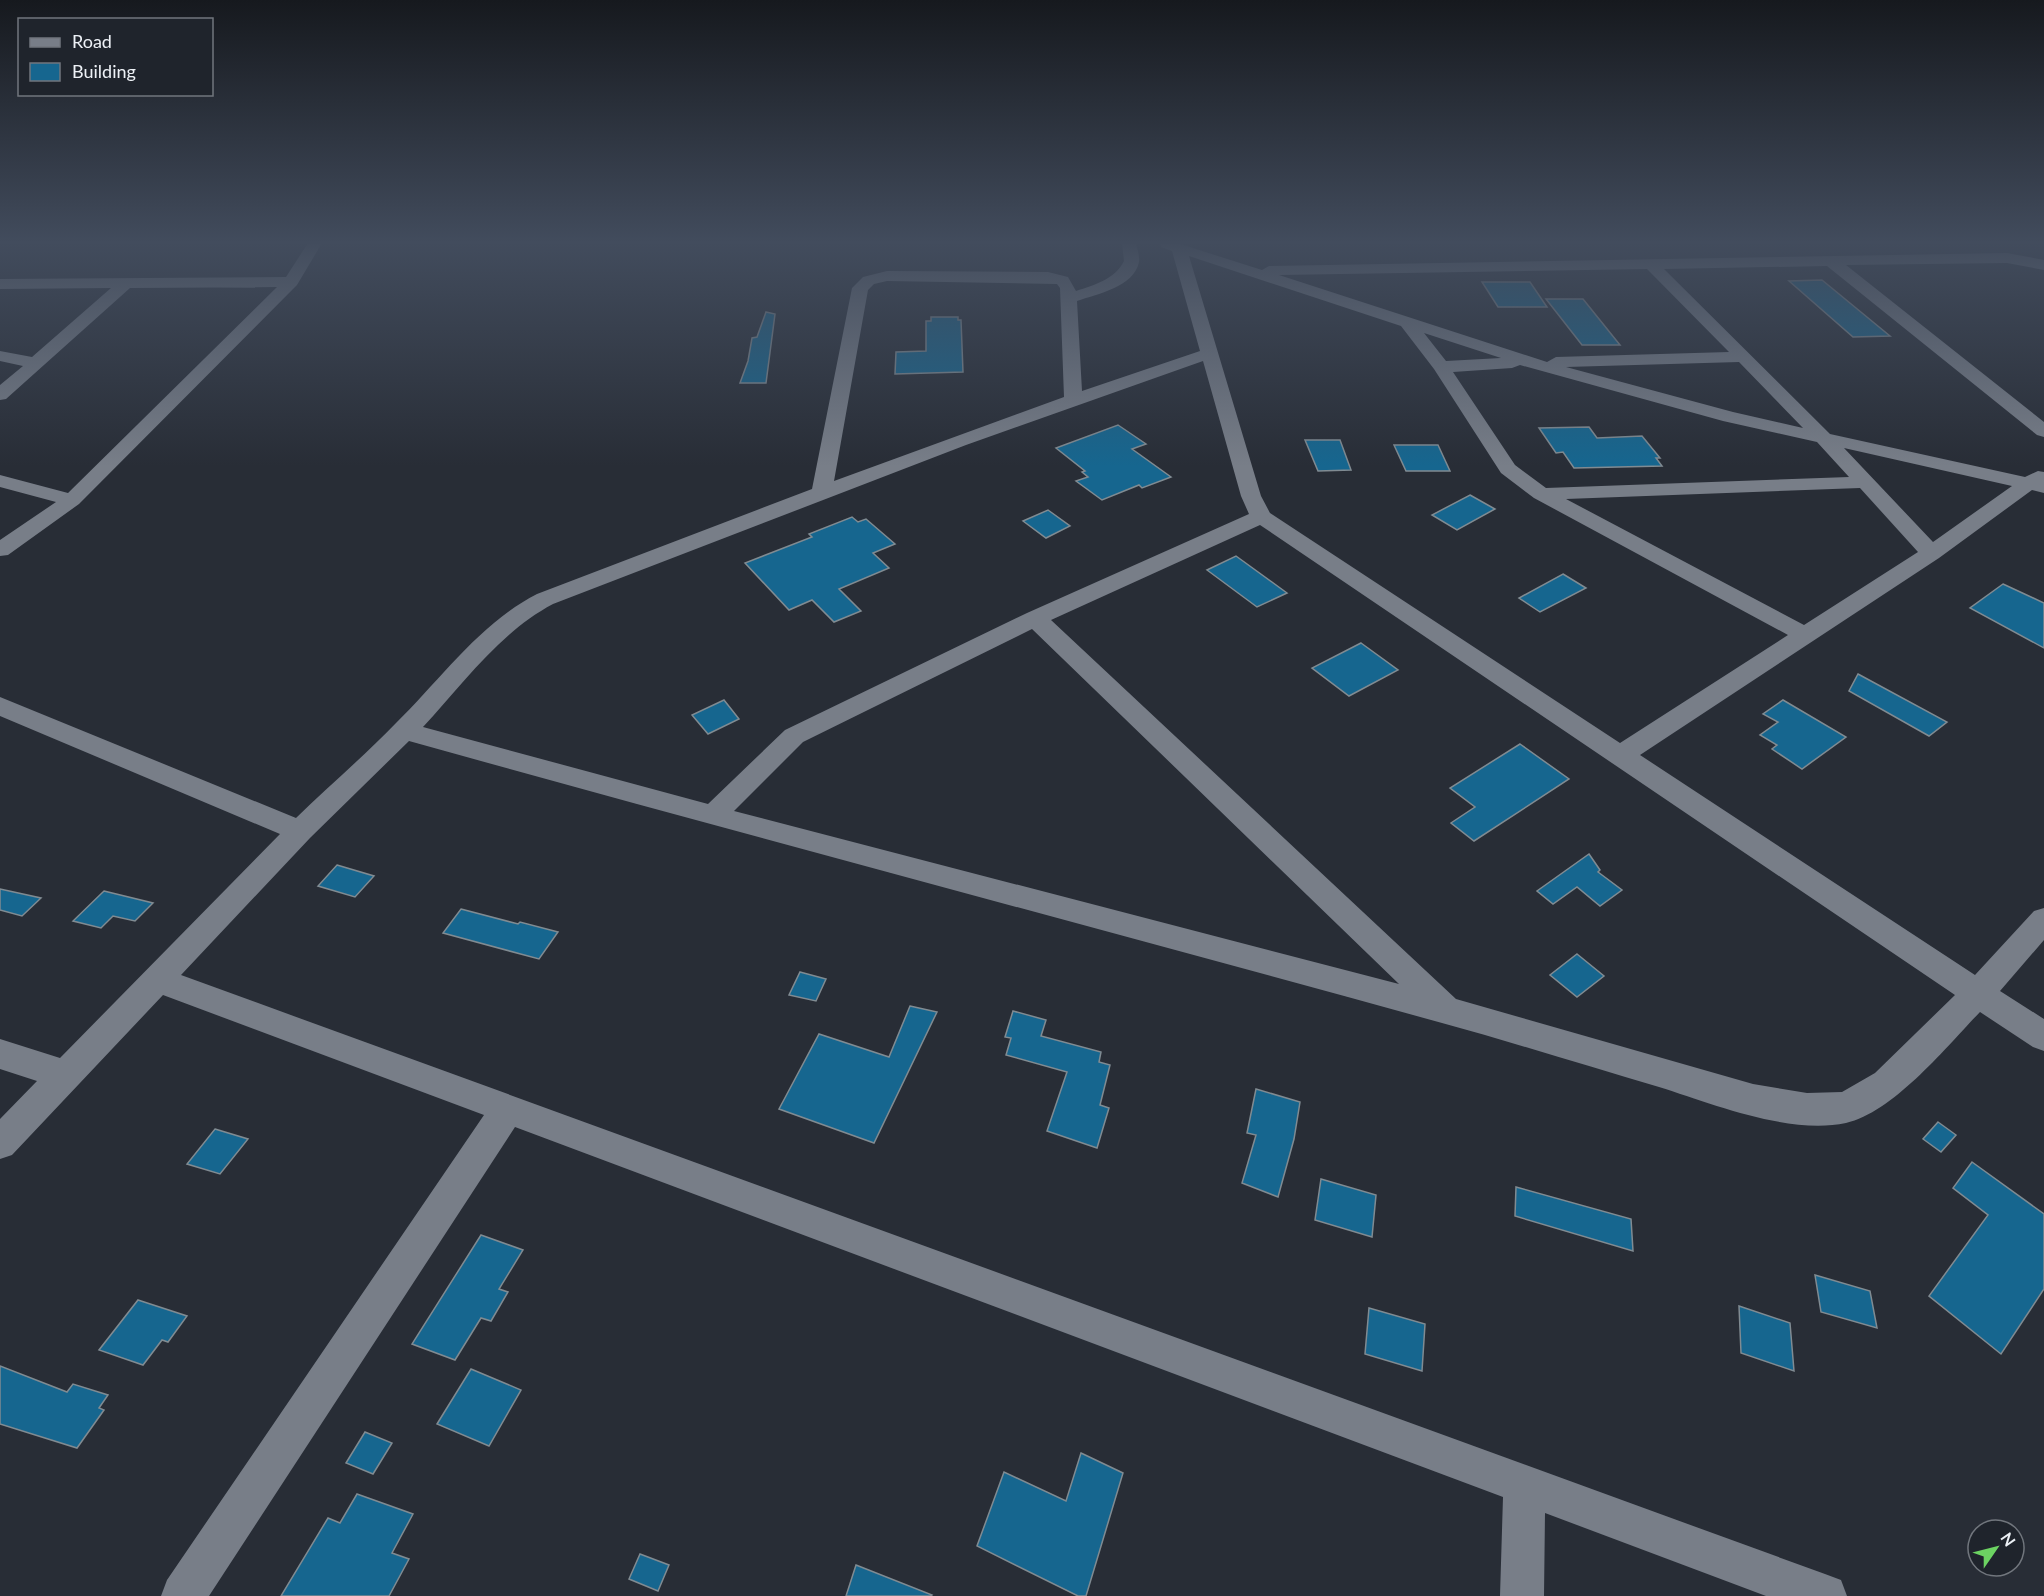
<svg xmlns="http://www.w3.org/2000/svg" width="2044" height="1596" font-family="Lato,sans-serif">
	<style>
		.building { fill: #16668f; stroke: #808b92; stroke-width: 1.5 }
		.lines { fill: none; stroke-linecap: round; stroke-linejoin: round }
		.minor { fill: #787e88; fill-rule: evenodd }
	</style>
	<rect width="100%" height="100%" fill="#282d36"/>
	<g class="building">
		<path d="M1822,280L1890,336L1853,337L1789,281Z"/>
		<path d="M1482,282H1530L1547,307H1498Z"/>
		<path d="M1546,299H1583L1620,345H1582Z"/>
		<path d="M766,312L775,314L766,383H740L748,361L752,338L757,337Z"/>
		<path d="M931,317H958V320H961L963,372L895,374L896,352L926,351V321H931Z"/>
		<path d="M1118,425L1146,444L1132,449L1171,477L1142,488L1139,485L1102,500L1076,481L1088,477L1082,472L1085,471L1056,448Z"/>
		<path d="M1589,427L1597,438L1642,436L1660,458H1656L1662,466L1574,468L1563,452L1556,453L1539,428Z"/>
		<path d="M1305,440H1340L1351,470L1318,471Z"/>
		<path d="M1394,445H1438L1450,471H1406Z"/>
		<path d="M1470,495L1495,509L1457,530L1432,515Z"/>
		<path d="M1048,510L1070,526L1046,538L1023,521Z"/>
		<path d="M852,517L858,522L866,519L895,544L873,553L889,568L839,589L861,611L834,622L812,600L789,610L745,563L812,537L809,534Z"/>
		<path d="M1236,556L1287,593L1257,607L1207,570Z"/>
		<path d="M1563,574L1586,588L1540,612L1519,598Z"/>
		<path d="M2003,584L2044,603V648L1970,608Z"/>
		<path d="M1361,643L1398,670L1349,696L1312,668Z"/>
		<path d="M1858,674L1947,722L1929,736L1849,691Z"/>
		<path d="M724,700L739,719L708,734L692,715Z"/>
		<path d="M1783,700L1846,737L1802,769L1772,749L1777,745L1760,735L1778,722L1763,714Z"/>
		<path d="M1520,744L1569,779L1474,841L1451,823L1475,807L1450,788Z"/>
		<path d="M1589,854L1600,870L1598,872L1622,890L1600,906L1577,887L1553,904L1537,891Z"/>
		<path d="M337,865L374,876L355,897L318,886Z"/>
		<path d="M0,889L41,898L22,916L0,910Z"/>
		<path d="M104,891L153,903L135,921L113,916L101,928L73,921Z"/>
		<path d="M461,909L518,924L520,922L558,932L539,959L443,933Z"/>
		<path d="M1577,954L1604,976L1577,997L1550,975Z"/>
		<path d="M800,972L826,979L816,1001L789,995Z"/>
		<path d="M910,1006L937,1012L874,1143L779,1109L819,1034L889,1057Z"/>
		<path d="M1013,1011L1046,1020L1041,1036L1101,1052L1099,1062L1110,1065L1100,1105L1109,1108L1097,1148L1047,1131L1067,1072L1006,1055L1011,1038L1005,1037Z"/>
		<path d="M1256,1089L1300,1102L1294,1139L1278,1197L1242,1183L1256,1135L1247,1133Z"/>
		<path d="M1938,1122L1956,1135L1941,1152L1923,1139Z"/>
		<path d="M215,1129L248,1139L220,1174L187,1164Z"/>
		<path d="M1972,1162L2044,1214V1289L2001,1354L1929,1296L1988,1215L1953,1188Z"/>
		<path d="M1321,1179L1376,1195L1372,1237L1315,1220Z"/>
		<path d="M1516,1187L1631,1219L1633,1251L1515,1216Z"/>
		<path d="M481,1235L523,1250L499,1289L508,1292L491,1321L481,1318L455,1360L412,1344Z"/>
		<path d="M1815,1275L1870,1291L1877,1328L1821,1312Z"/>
		<path d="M138,1300L187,1316L168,1342L162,1340L143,1365L99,1350Z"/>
		<path d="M1739,1306L1790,1323L1794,1371L1741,1353Z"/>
		<path d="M1369,1308L1425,1324L1422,1371L1365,1354Z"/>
		<path d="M0,1366L67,1392L73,1384L108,1395L99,1408L104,1410L77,1448L0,1424Z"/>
		<path d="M471,1369L521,1390L489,1446L437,1424Z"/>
		<path d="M365,1432L392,1443L373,1474L346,1463Z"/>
		<path d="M1081,1453L1123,1473L1086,1596H1078L977,1546L1004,1472L1066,1501Z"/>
		<path d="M357,1494L413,1514L392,1553L409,1559L389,1596H281L328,1518L340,1523Z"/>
		<path d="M640,1554L669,1565L658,1591L629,1579Z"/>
		<path d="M856,1565L932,1595L931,1596H846Z"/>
	</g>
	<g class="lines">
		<g class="minor">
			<path d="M308,243H322L297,285L79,504L8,555L0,556V540L56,502L0,487V475L68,493L277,287L130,288L6,399L0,400V385L23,366L0,361V351L32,357L111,288L0,289V279L286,277Z"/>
			<path d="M1122,243H1136C1137,248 1140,257 1139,262C1134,287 1097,294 1077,301L1082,391L1200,351L1172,251L1161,247L1160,243H1177L1262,270L1269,266L2007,253L2044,260V270L2007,263L1846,265L2044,422V437L2037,435L1827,266L1664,269L1830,434L2025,477L2038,471L2044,472V493L2032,490L1939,558L1640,755L1975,975L2034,911L2044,908V940L2000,991L2044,1019V1051L2033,1047L1980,1012C1947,1046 1894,1112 1846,1123C1789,1135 1713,1104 1659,1087C1587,1066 1515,1043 1442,1023C1098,928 753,837 409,741L310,838L181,975L1825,1574L1841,1580L1847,1596H1766L1545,1513L1544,1596H1500L1503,1497L515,1127L209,1596H161L167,1580L484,1115L163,995L12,1155L0,1159V1119L37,1081L0,1069V1039L60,1058L280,834L0,716V697L296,818C329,786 364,756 396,723C441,679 480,623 537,594L812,489L852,288L863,277L887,271L1048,272L1068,277L1076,291C1095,285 1115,279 1124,261ZM1189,256L1401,326L1434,369L1501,473L1534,498L1788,635L1620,743L1270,513L1261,496ZM1647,269L1729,352L1556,357L1547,362L1279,275ZM887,281L1057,284L1060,288L1064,397L834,481L868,290L874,284ZM1424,333L1501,358L1446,361ZM1203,361L1241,496L1249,514L1027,613L785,730L708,804L423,727C463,684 500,632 553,604L966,445ZM1739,362L1803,428L1733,412L1566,367ZM1520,365L1723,421L1817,442L1849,477L1546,488L1515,465L1453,372L1512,368ZM1844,448L2012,486L1933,542ZM1860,488L1918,552L1804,625L1566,499ZM1260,525L1955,995L1875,1073L1842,1092L1807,1093L1753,1084L1456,999L1051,620ZM1032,629L1399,984L734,811L803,742Z"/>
		</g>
	</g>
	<linearGradient id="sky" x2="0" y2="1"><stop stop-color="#16191e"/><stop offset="0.52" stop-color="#424c5d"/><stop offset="1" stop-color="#424c5d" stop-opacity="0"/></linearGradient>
	<rect width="2044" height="466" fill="url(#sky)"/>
	<rect x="18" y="18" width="195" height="78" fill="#1f242c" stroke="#71767d" stroke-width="1.5"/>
	<rect x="30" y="38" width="30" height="9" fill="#787e88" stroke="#71767d" stroke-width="1.5"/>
	<text x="72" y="48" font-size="18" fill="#edf1f6">Road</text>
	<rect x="30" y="63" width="30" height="18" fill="#16668f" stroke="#71767d" stroke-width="1.5"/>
	<text x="72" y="78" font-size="18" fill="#edf1f6">Building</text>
	<g transform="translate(1996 1548) rotate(55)"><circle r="28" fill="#1f242c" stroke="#71767d" stroke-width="1.5"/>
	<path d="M0-4.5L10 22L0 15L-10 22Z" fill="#6cd362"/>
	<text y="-9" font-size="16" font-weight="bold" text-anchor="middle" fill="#edf1f6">N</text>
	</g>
</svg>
